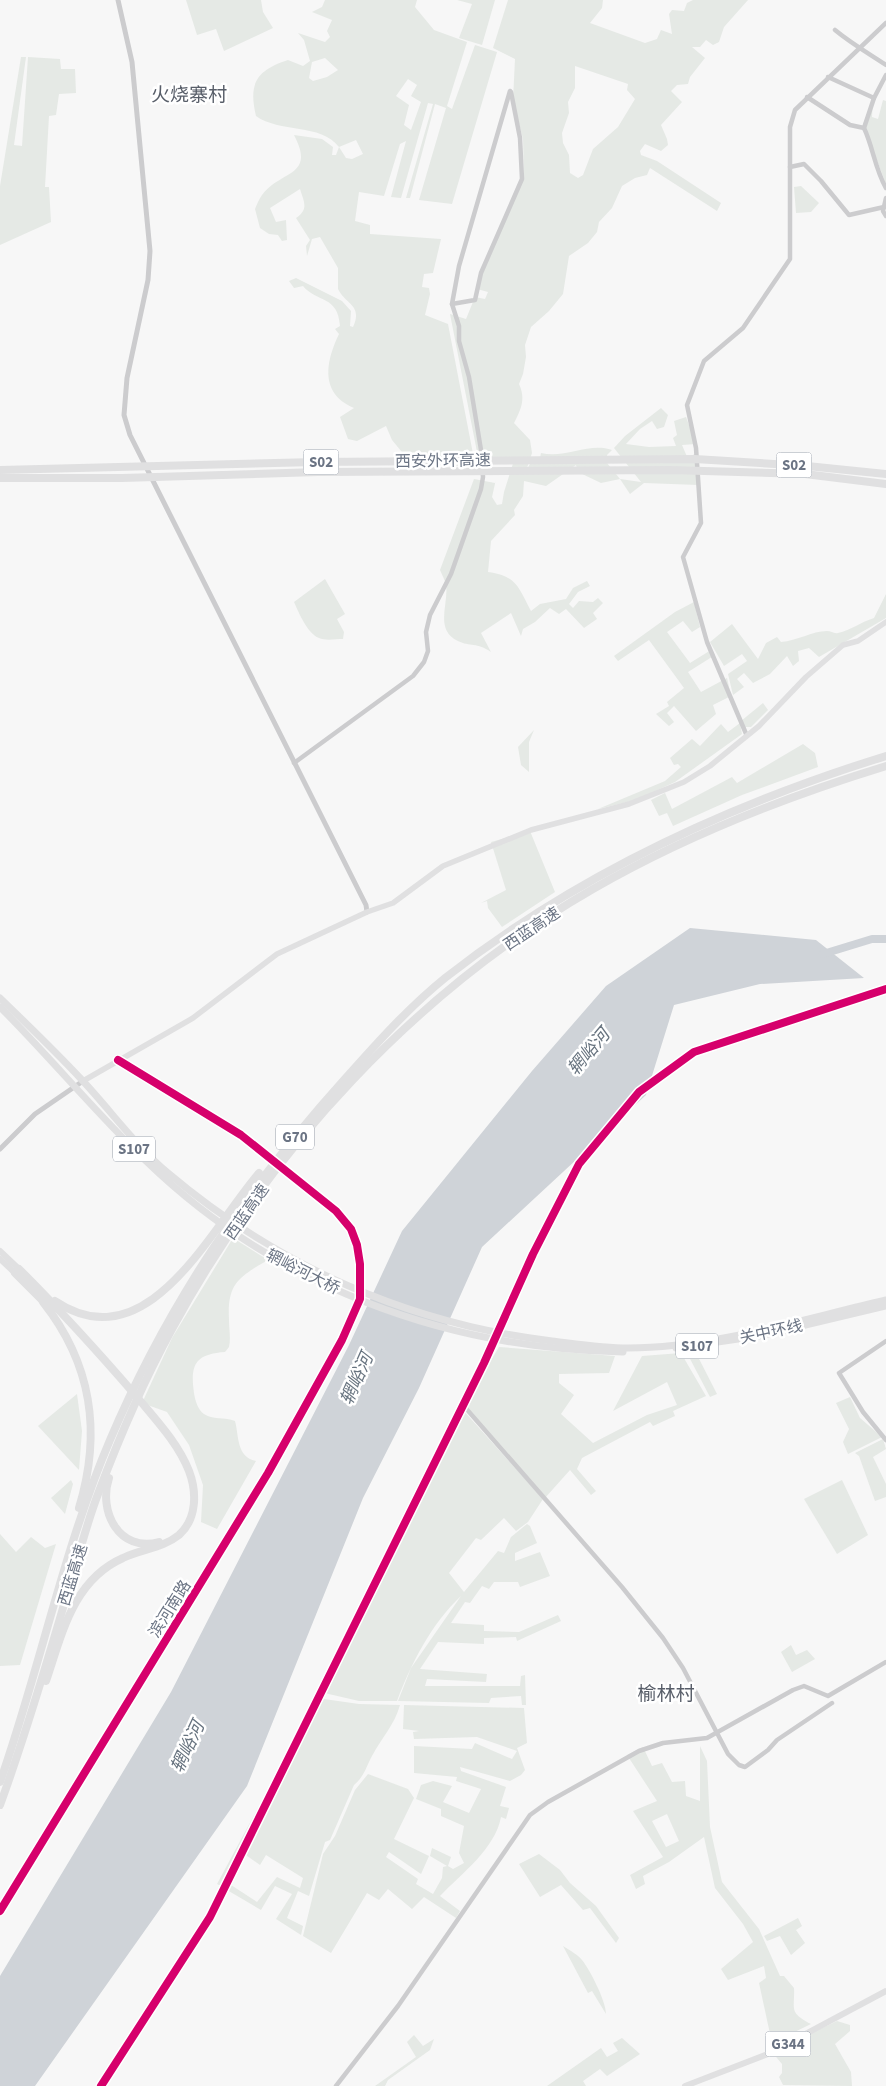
<svg xmlns="http://www.w3.org/2000/svg" width="886" height="2086" font-family="'Source Sans 3','Noto Sans SC',sans-serif">
	<style>
		.green { fill: #e5e9e5; fill-rule: evenodd }
		.water { fill: #cfd3d8 }
		.lines { fill: none; stroke-linecap: round; stroke-linejoin: round }
		.river { stroke: #cfd3d8; stroke-width: 8 }
		.minor { stroke: #ccccce; stroke-width: 4.5 }
		.tertiary { stroke: #ccccce; stroke-width: 5 }
		.secondary { stroke: #e0e0e1; stroke-width: 5.5 }
		.primary { stroke: #e0e0e1; stroke-width: 6 }
		.trunk { stroke: #e0e0e1; stroke-width: 7 }
		.motorway { stroke: #e0e0e1; stroke-width: 8 }
		.cycleway-casing { stroke: #fff; stroke-width: 11 }
		.cycleway { stroke: #d6006c; stroke-width: 8 }
		.labels { text-anchor: middle; dominant-baseline: central; stroke-width: 5; stroke-linejoin: round; paint-order: stroke }
		.shield { fill: #fff; stroke: #979ea9; stroke-width: 1 }
		.shield-label { font-size: 15px; font-weight: bold; fill: #6b7484 }
		.street-label { font-size: 16px; fill: #6b7484; stroke: #fff }
		.water-label { font-size: 18px; font-style: italic; fill: #67737f; stroke: #fff }
		.quarter-label { font-size: 19px; fill: #585e69; stroke: #fff }
	</style>
	<rect width="100%" height="100%" fill="#f7f7f7"/>
	<g class="green">
		<path d="M186,0H261L263,12L273,28L224,51L216,29L197,35Z"/>
		<path d="M325,0H417L415,7L434,30L467,42L447,106L452,109L475,45L497,52L452,204L419,200L446,108L435,104L410,198H406L433,104L428,103L401,198L391,197L406,141L400,144L384,196L359,192L355,221L370,225V234L441,239L433,273L424,274L422,287L429,288L430,294L425,315L448,324L474,459C457,472 437,464 417,459L413,472L406,457L392,440L386,426L357,441L348,439L340,417L354,408C320,394 325,363 339,334L335,329L340,326C338,295 317,303 303,286L294,288L289,281L296,278L342,301L351,311L350,326L353,327C363,305 346,305 338,289V268L320,237L312,239L307,256L306,246L310,240L296,218C309,209 304,202 300,189L270,208L276,222L286,220L287,240L282,241L278,235L269,234L260,228L255,209C257,204 259,199 262,195C281,170 316,177 294,135L322,139L333,147L332,155H336L339,147C321,123 279,133 256,116C248,83 257,70 288,60L303,66L310,61L304,40L298,33L325,42L330,37L327,31L332,20L312,12L322,7ZM325,58L338,70L327,77L313,81L309,78L312,62ZM408,79L417,85L411,96L421,102L411,130L404,125L409,105L396,96ZM356,140L363,154L352,159L346,158L339,147Z"/>
		<path d="M457,0H495L482,45L459,38L472,4Z"/>
		<path d="M508,0H603L602,8L590,23L645,43L657,39L661,30L672,34L669,14L672,10L684,11L687,3L693,0H748L724,27L719,42L713,45L706,40L700,47H692L705,58L690,77L688,84L677,85L671,91L682,102L661,125L667,139L668,145L661,151L645,144L640,151L641,155L657,161L721,203L717,211L650,168L647,175L635,178L622,186L612,208L599,222L597,232L588,243L569,256L563,294L549,311L531,327L525,345L526,357L523,374L519,384C526,399 521,409 514,423L530,440L532,453L526,471L530,464L540,458L541,453C565,459 589,442 612,450L607,455V463L620,479L641,482L614,448L625,436L661,408L668,415L664,427L657,429L652,421L640,429L626,444L649,447L676,446L673,438L677,435L674,421L686,417L696,444L682,445L688,459L698,451V485L644,483L630,494L620,479L601,483L578,472L576,465L546,486L524,481L523,496L514,510L515,515L491,541L488,572C517,576 518,587 531,611L540,604L566,599L573,588L587,581L590,586L578,592L569,604L573,608L579,601L593,602L598,598L603,603L593,613L597,619L584,628L566,609L559,614L550,608L535,622L523,629L521,636L511,613L481,633L491,652C477,642 470,647 458,641C434,630 449,604 446,585C445,580 442,575 440,570L474,479L495,483L496,479L492,497L497,505L502,504L504,492L515,457H478L450,314L466,319L475,297L485,299L488,292L477,289L479,282L524,176L523,139L513,100L515,59L493,48ZM575,66L628,84L627,90L635,99L618,127L593,149L583,175L578,178L570,173L569,155L563,143L562,133L569,113L568,102L575,88Z"/>
		<path d="M21,57H26L14,145L22,146L28,57L60,59L61,69H75L76,93L59,94L56,115L49,116L45,187H49L51,222L0,245V186Z"/>
		<path d="M873,99L872,117L878,119L883,100L886,101V184L863,124Z"/>
		<path d="M801,186L819,203L811,212L796,213L794,187Z"/>
		<path d="M325,579L345,614L337,619L344,632L343,639C336,639 325,641 319,638C307,633 299,613 294,602Z"/>
		<path d="M886,594V618L819,657L809,648L798,651L799,661L793,666L787,656L770,674L753,683L744,673L737,679L744,687L733,695L728,674L747,661L742,654L724,666L710,642L732,624L758,659L766,643L777,637L781,642C797,641 812,631 827,631C831,631 834,634 838,633C851,630 861,622 874,618Z"/>
		<path d="M694,602L700,627L692,632L683,621L667,632L690,663L711,650L715,655L688,672L701,692L727,678L731,696L713,705L716,714L696,731L674,706L667,713L674,722L669,726L656,714L669,706L667,702L684,688L649,640L618,661L614,656L675,612Z"/>
		<path d="M763,703L768,710L751,727H744L741,721Z"/>
		<path d="M740,723L742,734L675,782L636,800L598,809L665,781L681,767L678,764L674,765L670,758L692,739L700,746L721,724L728,732Z"/>
		<path d="M534,730L529,742V772L521,765L518,747Z"/>
		<path d="M803,744L815,753L818,767L742,795L673,826L667,813L659,816L651,800L665,793L672,809L732,777L737,783Z"/>
		<path d="M530,831L555,892L502,927L488,908L487,901L481,903L506,890L491,842Z"/>
		<path d="M233,1238L268,1260C239,1277 227,1283 229,1320C229,1329 231,1338 229,1347L225,1352C195,1354 190,1365 194,1393C195,1400 198,1410 204,1414C212,1420 225,1417 235,1421C239,1435 236,1457 256,1461L217,1529L201,1522L203,1485L189,1445L167,1412L142,1403L172,1338Z"/>
		<path d="M499,1347L615,1356L609,1373L559,1374V1383L574,1395L561,1414L593,1443L647,1415L677,1405L667,1382L613,1411L642,1356L681,1353L706,1396L673,1411L675,1416L653,1426L650,1422L582,1458L577,1469L596,1491L591,1495L570,1470L545,1498L464,1406Z"/>
		<path d="M695,1351L717,1394L710,1397L688,1355Z"/>
		<path d="M77,1394L82,1431L79,1470L38,1426Z"/>
		<path d="M850,1397L860,1418L882,1437L848,1454L843,1442L849,1429L836,1403Z"/>
		<path d="M462,1409L543,1499L528,1522L516,1531L504,1518L481,1540L476,1538L449,1573L464,1592L498,1551L504,1553L511,1537L527,1524L530,1526L537,1543L515,1553V1561L540,1552L550,1576L520,1587L518,1582H494L489,1589L482,1586L470,1603L465,1602L451,1623L484,1625V1631L519,1632L558,1615L561,1621L517,1641L516,1637L484,1638V1644L438,1642L420,1669L487,1674L486,1682L427,1679L425,1686H520L521,1676L525,1675L526,1705H522L521,1696L491,1698L489,1703L398,1701L411,1668L461,1596C431,1624 411,1664 397,1701H359L320,1692L362,1617Z"/>
		<path d="M883,1439L886,1449L873,1457L886,1484V1497L875,1501L859,1456L855,1453Z"/>
		<path d="M71,1480L73,1484L65,1514L51,1498Z"/>
		<path d="M842,1480L868,1535L837,1554L804,1499Z"/>
		<path d="M0,1534L16,1552L31,1537L45,1548L56,1544L20,1665L0,1666Z"/>
		<path d="M791,1645L796,1655L807,1650L815,1659L792,1672L781,1652Z"/>
		<path d="M317,1698L359,1704L400,1705C394,1726 382,1737 372,1756C366,1767 364,1777 354,1785L330,1840L325,1842L309,1896L298,1891L287,1918L303,1926L301,1935L276,1919L292,1894L275,1886L261,1910L227,1890L231,1885L257,1902L277,1877L300,1888L303,1878L266,1855L260,1865L243,1853L221,1886L217,1884Z"/>
		<path d="M404,1705L524,1708L527,1743L517,1748L525,1770L521,1775L510,1781L460,1767L461,1771L506,1787L500,1806L509,1808L506,1819L501,1817C495,1849 462,1873 440,1896L460,1911L456,1918L424,1897L412,1909L388,1889L379,1900L367,1893L331,1953L303,1936L323,1854L335,1836L355,1790L368,1774L408,1789L414,1798L394,1839L429,1856L421,1874L389,1852L386,1857L418,1879L416,1884L433,1894L442,1878L443,1867L447,1866L430,1856L432,1848L451,1857L448,1866L453,1869L464,1863L459,1853L464,1826L441,1816V1809L416,1799L421,1785L433,1781L452,1786L443,1802L469,1813L481,1789L456,1781L457,1777L414,1773V1746L472,1749L475,1743L512,1759L517,1751L477,1737L414,1739L413,1732L419,1731L403,1729Z"/>
		<path d="M700,1746L707,1761L710,1827L722,1882L759,1929L780,1976H784L794,1988C795,2009 788,2012 811,2024L772,2043L759,1983L766,1978L764,1966L728,1980L721,1969L753,1942L743,1924L715,1888L704,1837L669,1862L643,1876L645,1884L636,1889L630,1875L663,1857L633,1811L657,1801L627,1755L643,1747L652,1766L662,1763L672,1782L685,1781L686,1796L700,1801ZM667,1814L679,1841L666,1847L652,1821Z"/>
		<path d="M539,1854L560,1870L570,1883L596,1906L619,1938L616,1943L590,1908L583,1910L561,1885L540,1897L519,1864Z"/>
		<path d="M798,1918L802,1926L796,1930L805,1943L791,1955L780,1936L767,1941L764,1936Z"/>
		<path d="M563,1946C569,1950 577,1954 582,1960C590,1970 606,2001 606,2014L592,1991L588,1993Z"/>
		<path d="M837,2021L850,2025V2031L835,2044L851,2072L852,2086L783,2085L779,2077L782,2073V2064L772,2052Z"/>
		<path d="M414,2035L423,2046L434,2039L430,2050L388,2080L385,2086H375L416,2057L407,2042Z"/>
		<path d="M622,2038L640,2054L607,2076L600,2069L583,2081L586,2086H547L601,2048L607,2057L618,2051L613,2043Z"/>
	</g>
	<path class="water" d="M690,928L816,940L864,978L760,984L674,1005L646,1095L482,1247L419,1388L363,1498L247,1786L35,2086H0V1976L171,1692L349,1345L402,1231L532,1071L606,986Z"/>
	<g class="lines">
		<path class="river" d="M823,954L872,939H886"/>
		<g class="minor">
			<path d="M835,30C852,44 868,53 886,65"/>
			<path d="M886,75L874,98L864,128C873,147 875,169 886,188"/>
			<path d="M828,77L874,98"/>
			<path d="M807,97L850,125L864,128"/>
			<path d="M790,167L804,164L821,181L849,215L884,207"/>
			<path d="M886,198L883,211L886,216"/>
			<path d="M452,304L475,300L481,273L522,179L520,138L511,92"/>
			<path d="M747,736L707,642L683,557L701,523L696,448L687,405L704,361L743,328L790,259V127L795,110L886,23"/>
			<path d="M294,763L413,676L424,662L428,651L426,632L430,615L451,574L481,489L483,477L481,450L469,377L459,341V326L452,304L459,266L510,91"/>
			<path d="M886,1341L839,1373L863,1412L886,1440"/>
			<path d="M463,1405L622,1587L663,1638L683,1668L728,1754L739,1765L745,1767L768,1750L777,1740L832,1703"/>
			<path d="M0,1911L268,1473L342,1340L360,1299V1264L357,1245L351,1229L336,1211L241,1135L118,1060"/>
			<path d="M336,2086L398,2006L530,1815L548,1802L639,1751L663,1743L707,1738L793,1690L804,1686L828,1696L886,1662"/>
		</g>
		<g class="tertiary">
			<path d="M118,0L132,62L150,251L148,280L127,378L124,415L130,435L366,905L367,912"/>
			<path d="M0,1149L35,1114L83,1081"/>
			<path d="M101,2086L210,1917L484,1363L533,1254L579,1164L639,1092L694,1052L886,989"/>
		</g>
		<path class="secondary" d="M83,1081L193,1018L277,954L367,912L393,903L443,866L531,830L629,804L684,782L710,766L759,726L806,677L843,645L858,641L886,622"/>
		<g class="primary">
			<path d="M0,1251L19,1269"/>
			<path d="M0,1259L15,1273"/>
			<path d="M685,2086L768,2054L886,1991"/>
		</g>
		<g class="trunk">
			<path d="M0,998C28,1025 56,1052 82,1080C111,1111 136,1146 168,1173C278,1266 409,1324 552,1341C577,1344 603,1348 628,1348C713,1348 803,1319 886,1300"/>
			<path d="M0,1007C50,1057 95,1112 146,1161C275,1286 445,1349 623,1352"/>
			<path d="M676,1348L759,1336L886,1306"/>
		</g>
		<g class="motorway">
			<path d="M0,470L316,462L695,459L807,466L886,474"/>
			<path d="M0,478H122L318,472L670,470L805,474L886,484"/>
			<path d="M19,1269C60,1310 99,1353 137,1397C156,1420 178,1443 189,1471C197,1492 197,1519 179,1535C163,1548 142,1549 123,1558C73,1580 62,1634 46,1681"/>
			<path d="M15,1273L47,1305"/>
			<path d="M55,1301C147,1363 210,1230 259,1173"/>
			<path d="M43,1302C92,1364 102,1432 79,1508"/>
			<path d="M109,1478C98,1511 119,1553 159,1542"/>
			<path d="M0,1782C40,1669 63,1550 110,1440C168,1304 246,1189 344,1080C376,1044 408,1008 445,978C576,875 728,805 886,756"/>
			<path d="M0,1805C26,1734 47,1663 68,1591C78,1559 86,1525 98,1494C119,1438 143,1382 172,1329C269,1150 416,991 593,889C685,836 785,797 886,766"/>
		</g>
		<defs>
			<g id="cycleway">
				<path d="M0,1911L268,1473L342,1340L360,1299V1264L357,1245L351,1229L336,1211L241,1135L118,1060"/>
				<path d="M101,2086L210,1917L484,1363L533,1254L579,1164L639,1092L694,1052L886,989"/>
			</g>
		</defs>
		<use href="#cycleway" class="cycleway-casing"/>
		<use href="#cycleway" class="cycleway"/>
	</g>
	<g class="labels">
		<g class="shield">
			<rect x="303.5" y="449.5" width="35" height="25" rx="4"/>
			<rect x="776.5" y="452.5" width="35" height="25" rx="4"/>
			<rect x="276" y="1124.5" width="38" height="25" rx="4"/>
			<rect x="113" y="1136.5" width="42" height="25" rx="4"/>
			<rect x="676" y="1333.5" width="42" height="25" rx="4"/>
			<rect x="765.5" y="2031.5" width="45" height="25" rx="4"/>
		</g>
		<g class="shield-label">
			<text x="321" y="462">S02</text>
			<text x="794" y="465">S02</text>
			<text x="295" y="1137">G70</text>
			<text x="134" y="1149">S107</text>
			<text x="697" y="1346">S107</text>
			<text x="788" y="2044">G344</text>
		</g>
		<g class="street-label">
			<text transform="translate(443 461) rotate(-1)">西安外环高速</text>
			<text transform="translate(532 929) rotate(-34)">西蓝高速</text>
			<text transform="translate(247 1212) rotate(-55)">西蓝高速</text>
			<text transform="translate(303 1272) rotate(27)">辋峪河大桥</text>
			<text transform="translate(771 1332) rotate(-12)">关中环线</text>
			<text transform="translate(73 1575) rotate(-73)">西蓝高速</text>
			<text transform="translate(170 1609) rotate(-58)">滨河南路</text>
		</g>
		<g class="water-label">
			<text transform="translate(589 1052) rotate(-50)">辋峪河</text>
			<text transform="translate(357 1379) rotate(-66)">辋峪河</text>
			<text transform="translate(188 1747) rotate(-65)">辋峪河</text>
		</g>
		<g class="quarter-label">
			<text x="189" y="95">火烧寨村</text>
			<text x="666" y="1694">榆林村</text>
		</g>
	</g>
</svg>
